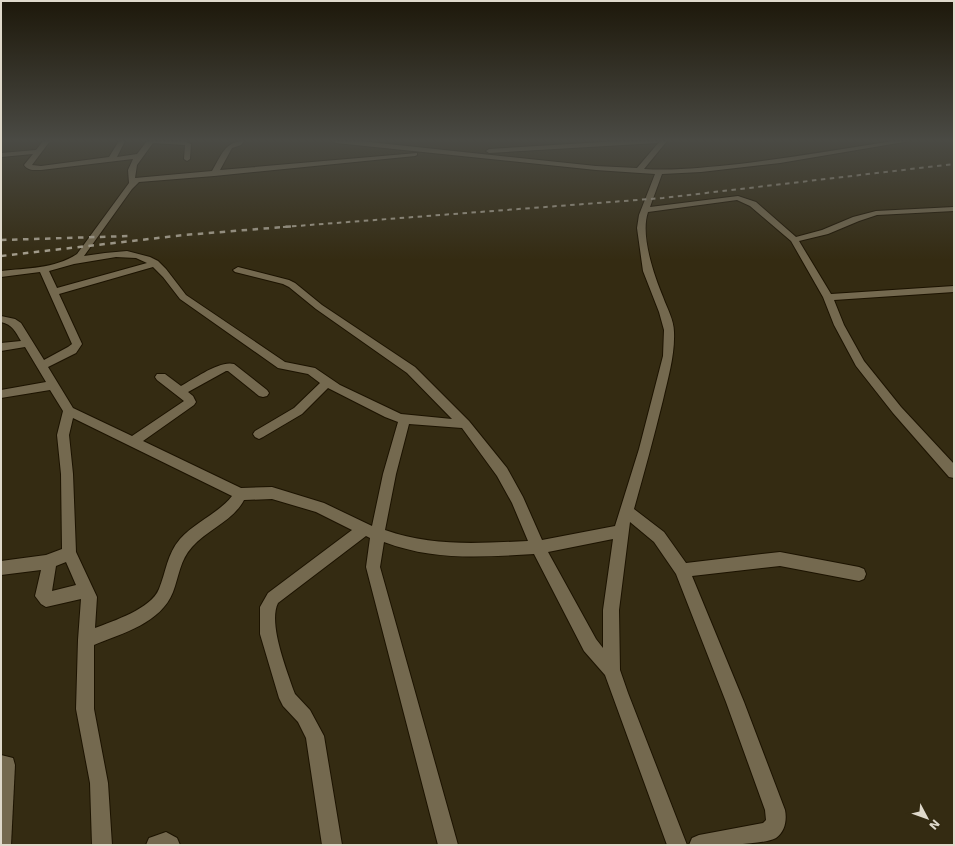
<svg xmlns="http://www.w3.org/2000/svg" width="955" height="846" font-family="'DejaVu Sans',sans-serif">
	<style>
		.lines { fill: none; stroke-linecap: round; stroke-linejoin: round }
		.minor-casing { stroke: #1c1300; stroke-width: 2 }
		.minor { fill: #74694f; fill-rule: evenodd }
		.rail-far1 { stroke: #a7a08f; stroke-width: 2; stroke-dasharray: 4.5 4.5; stroke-linecap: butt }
		.rail { stroke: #a7a08f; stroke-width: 2.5; stroke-dasharray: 5.5 5.5; stroke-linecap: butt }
	</style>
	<rect width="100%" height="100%" fill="#342b12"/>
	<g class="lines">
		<defs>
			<g id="minor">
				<path d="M43,141H50L32,165L41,166L109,157L119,141H125L117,157L137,154L147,141H184L191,144L190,159L187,161L184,159L185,145L153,143L137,165L135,178L212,171C221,156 225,141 244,141L241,145L232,148L220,170L417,153V155L415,156L214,176L139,182L132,189L84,256L105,253L127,251L150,257L158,261L166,269L186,295L285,362L315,368L340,385L401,414L452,419L407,373L316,309L289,287L283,284L235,272L233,270L238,267L289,280L295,283L322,305L415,367L469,421L507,468L523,497L542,540L615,526L639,449L663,356L664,330L659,312L643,271L637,228L639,215L655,174L596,170L336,143L333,141H360L596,166L637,168L660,141H667L644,169C676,171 707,167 739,164C790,158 841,149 893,141H910L780,163L701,172L662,174L650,207L738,196L756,202L796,237L822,230L853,217L876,211L954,207V211L877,215L859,221L828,234L799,241L831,294L954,286V292L834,300L844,325L864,361L901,407L954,464V478L949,477L893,413L856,366L834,325L823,297L791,241L750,206L737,200L648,212C640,235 654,275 663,297C667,308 674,320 674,332C675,355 668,378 663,400C654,437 644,473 634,509L664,532L686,563L780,552L859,567L864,569L866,574L864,579L859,581L780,566L692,576L744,702L785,810C787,820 785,832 776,838C760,846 709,845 689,845L692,838L699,835L763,823L766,820L765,810L726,702L676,574L654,542L630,522L619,610L620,670L628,693L687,845H667L605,675L584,651L534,554C482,557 434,561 384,542L380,567L458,845H438L366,567L370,538L366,536L278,603C268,623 286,668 293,689L295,694L310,710L324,736L342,845H322L306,738L298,722L283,706L279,698L260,634V607L268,593L352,530L316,512L272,499L244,500C233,521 208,529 192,547C180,560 179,576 173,592C161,623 123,633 94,645V709L108,783L112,845H92L90,783L76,709L78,640L81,599L46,607L41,604L35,596L41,570L1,575V561L46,555L62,549L61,474L57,435L63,411L50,390L1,398V390L46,382L25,347L1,351V343L21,341C15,331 13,325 1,322V316L15,319L21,323L44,360L68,347L72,344L40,272L1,277V271C27,268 54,269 77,254L129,183L128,170L133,159L41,170C35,170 28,171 24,165L33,154L1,157V153L36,150ZM116,257L136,258L147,263L57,288L49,271L74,264ZM153,267L163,277L180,299L278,368L308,374L320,383L294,408L255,431L253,434L255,437L259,439L263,437L302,414L328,388L385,417L398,422L383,474L372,526L324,503L272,487L241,488L143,441L194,405L196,402L193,396L188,392L226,371H228L259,396L263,397L267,396L269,393L267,390L234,364C220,360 194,379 181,386L165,374H157L155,377L157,380L184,401L132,436L73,408L48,367L76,353L82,344L59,294ZM73,418L232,496C218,514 195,522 180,539C167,554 166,572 159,589C151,609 113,621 95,628L97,597L76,552L73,474L69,435ZM409,424L462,428L497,476L512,503L528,541C480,543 432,547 385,530L396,474ZM613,539L603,610V648L596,639L548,552ZM66,562L76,585L52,591L56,566Z"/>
				<path d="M619,141H660L657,143L489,153L486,151L489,149Z"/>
				<path d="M1,755L13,758L15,765L11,845H1Z"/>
				<path d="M166,832L177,838L180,845H146L149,838Z"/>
			</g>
		</defs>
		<use href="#minor" class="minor-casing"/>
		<use href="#minor" class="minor"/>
		<path class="rail-far1" d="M283,227L663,198L954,164"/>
		<g class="rail">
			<path d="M1,240L130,236"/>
			<path d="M1,256L184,235L296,226"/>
		</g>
	</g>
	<linearGradient id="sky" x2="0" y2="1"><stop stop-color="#1d180a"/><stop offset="0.54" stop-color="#4a4a44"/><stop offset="1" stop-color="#4a4a44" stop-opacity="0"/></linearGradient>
	<rect width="955" height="260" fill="url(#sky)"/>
	<rect width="955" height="846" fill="none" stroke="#dfd9cb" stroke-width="4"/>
	<g transform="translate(927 818) rotate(131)" stroke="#342b12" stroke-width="3" paint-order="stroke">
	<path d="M0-3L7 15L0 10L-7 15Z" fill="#dfd9cb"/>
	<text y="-6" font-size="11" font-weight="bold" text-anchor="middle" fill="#dfd9cb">N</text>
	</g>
</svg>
